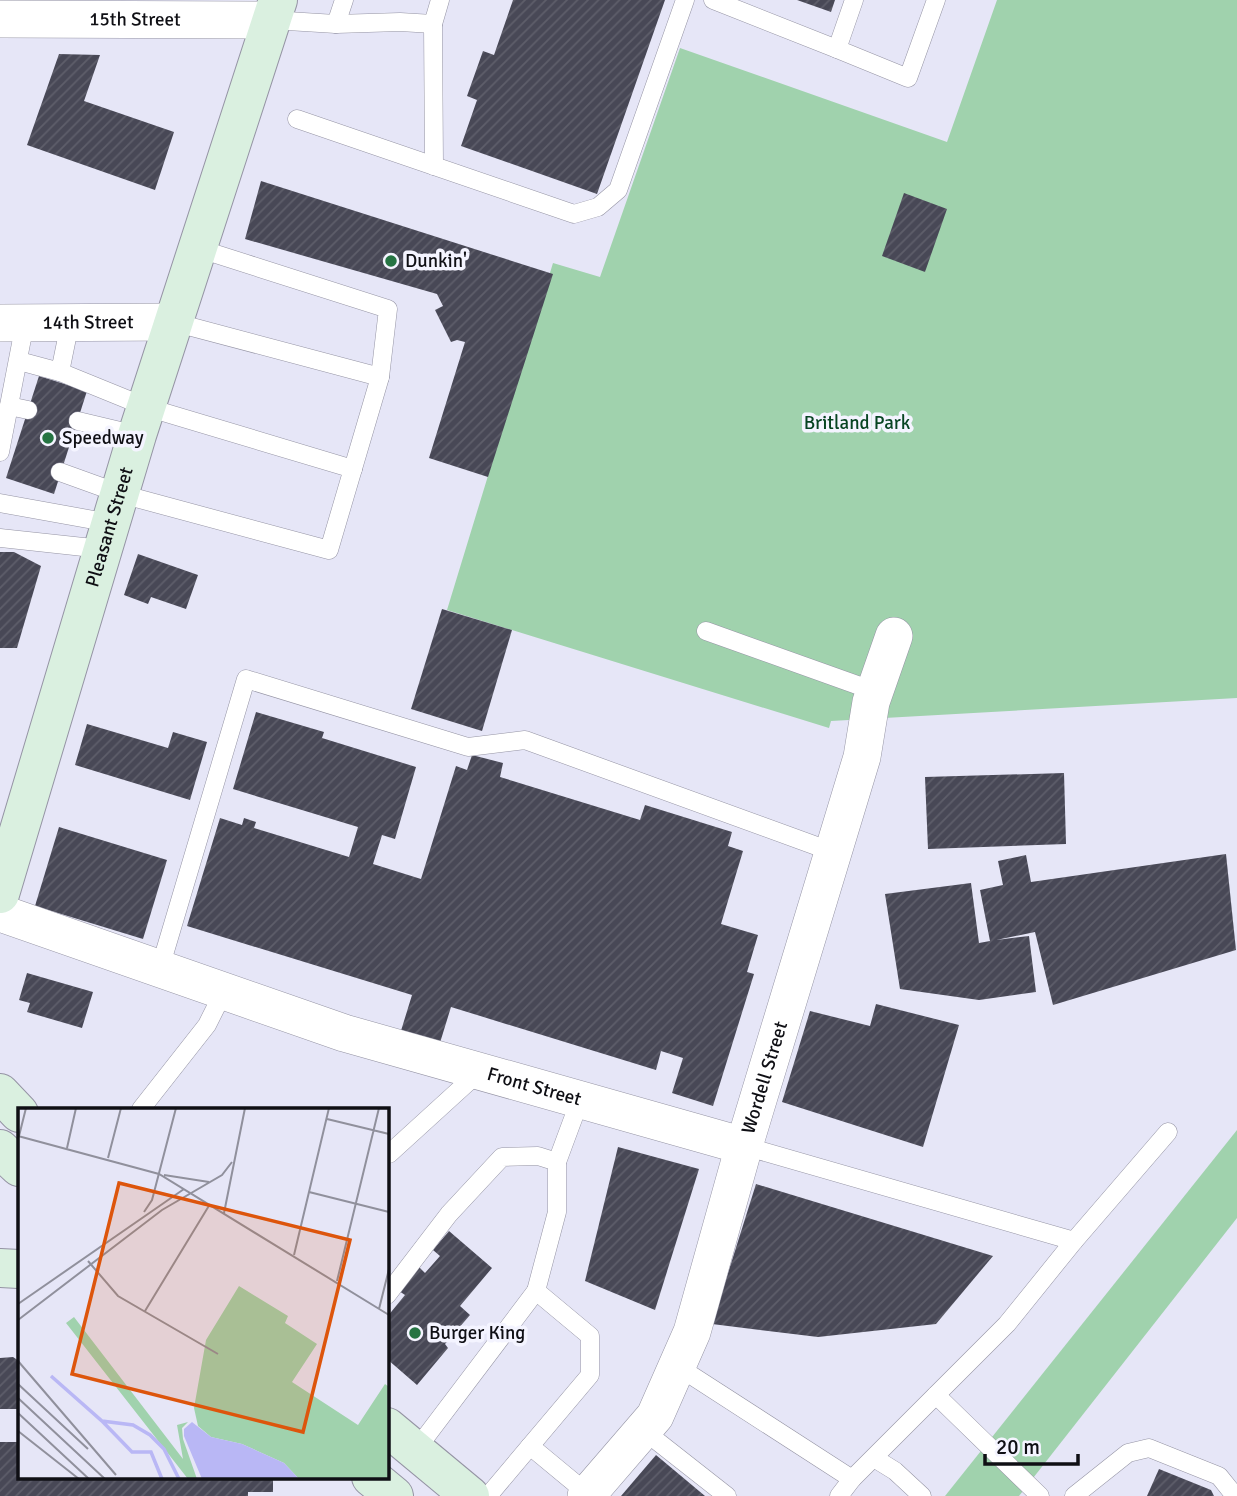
<svg xmlns="http://www.w3.org/2000/svg" width="1237" height="1496" font-family="Signika,sans-serif">
	<style>
		.park { fill: #a0d2ad }
		.building { fill: url(#building-hatch) }
		.lines { fill: none; stroke-linecap: round; stroke-linejoin: round }
		.service-casing { stroke: #9594a4; stroke-width: 19 }
		.minor-casing { stroke: #9594a4; stroke-width: 38 }
		.secondary-casing { stroke: #9594a4; stroke-width: 40 }
		.service { stroke: #fff; stroke-width: 18 }
		.minor { stroke: #fff; stroke-width: 37 }
		.secondary { stroke: #daf0e0; stroke-width: 38 }
		.poi-dot { fill: #267443; stroke: #f4f4ff; stroke-width: 2.5 }
		.labels { text-anchor: middle; dominant-baseline: central; stroke-width: 7; stroke-linejoin: round; paint-order: stroke }
		.street-label { font-size: 19px; fill: #0f0f14; stroke: #f4f4ff }
		.poi-label { font-size: 19px; fill: #0f0f14; stroke: #f4f4ff; text-anchor: start }
		.park-label { font-size: 19px; fill: #074422; stroke: #f4f4ff }
		.inset-river { fill: none; stroke: #b9b7f5; stroke-width: 3.5 }
		.inset-road { fill: none; stroke: #90909c; stroke-width: 2 }
		.view { fill: #dd550c; fill-opacity: 0.15; stroke: #dd550c; stroke-width: 3.5 }
		.inset-edge { fill: none; stroke: #0f0f14; stroke-width: 3.5 }
	</style>
	<defs>
		<pattern id="building-hatch" width="6" height="6" patternUnits="userSpaceOnUse" patternTransform="scale(1.75)"><rect width="6" height="6" fill="#484856"/><path d="M-1 1l2-2M0 6l6-6M5 7l2-2" fill="none" stroke="#5e5e6a"/></pattern>
	</defs>
	<rect width="100%" height="100%" fill="#e6e6f7"/>
	<g class="park">
		<path d="M997,0H1237V698L831,721L829,728L447,610L553,263L600,277L680,48L947,142Z"/>
		<path d="M1237,1130V1218L1019,1496H945Z"/>
	</g>
	<g class="building">
		<path d="M513,0H665L597,194L461,146L477,100L467,96L483,51L494,55Z"/>
		<path d="M797,0H835L831,12Z"/>
		<path d="M59,54L100,55L84,101L174,132L155,190L27,145Z"/>
		<path d="M261,181L553,274L488,477L429,458L465,342L457,340L451,342L435,310L443,306L437,294L245,239Z"/>
		<path d="M904,193L947,209L925,272L882,256Z"/>
		<path d="M39,376L87,391L54,494L6,478Z"/>
		<path d="M0,552H14L41,566L17,648H0Z"/>
		<path d="M138,554L198,575L186,609L151,597L148,604L124,595Z"/>
		<path d="M442,609L512,630L482,731L411,709Z"/>
		<path d="M256,712L324,732L322,738L416,767L395,839L382,835L373,864L421,879L456,766L467,770L472,755L503,763L500,777L640,820L645,805L732,832L728,846L743,851L721,924L758,935L747,972L754,974L713,1106L672,1093L683,1058L661,1051L656,1070L451,1007L439,1046L400,1034L412,995L187,926L220,818L242,825L244,818L256,822L254,828L349,857L358,827L233,789Z"/>
		<path d="M87,724L168,748L173,732L207,742L190,800L75,765Z"/>
		<path d="M1064,773L1066,844L928,849L925,777Z"/>
		<path d="M59,827L167,860L143,939L35,906Z"/>
		<path d="M1226,854L1236,950L1053,1005L1035,932L996,940L1029,936L1036,992L979,1000L900,989L885,894L971,883L979,943L990,941L980,890L1003,885L998,861L1026,855L1031,882Z"/>
		<path d="M27,973L93,992L82,1028L27,1012L30,1003L19,1000Z"/>
		<path d="M876,1004L959,1025L923,1147L782,1102L810,1011L870,1026Z"/>
		<path d="M618,1147L699,1169L655,1310L585,1281Z"/>
		<path d="M756,1184L993,1256L936,1324L818,1337L712,1324Z"/>
		<path d="M449,1231L492,1268L460,1306L470,1315L445,1344L448,1348L417,1385L387,1359V1317L405,1295L399,1291L419,1267L425,1273L440,1256L433,1250Z"/>
		<path d="M13,1357L19,1361V1409H0V1358Z"/>
		<path d="M0,1442H19V1477H273V1492H248V1496H0Z"/>
		<path d="M656,1455L705,1496H621Z"/>
		<path d="M1159,1469L1211,1490L1214,1496H1147Z"/>
	</g>
	<g class="lines">
		<defs>
			<g id="service">
				<path d="M713,0L837,49"/>
				<path d="M854,0L837,49L908,78L936,0"/>
				<path d="M271,20L336,24L400,22L433,24L434,166"/>
				<path d="M336,24L344,0"/>
				<path d="M433,24L440,0"/>
				<path d="M297,119L574,214L598,207L618,190L685,0"/>
				<path d="M197,248L388,309L380,377"/>
				<path d="M19,361L60,372L70,323"/>
				<path d="M60,372L146,407L353,469"/>
				<path d="M9,406L28,410"/>
				<path d="M78,421L137,435"/>
				<path d="M0,452L25,323"/>
				<path d="M60,472L121,494L329,550L380,377L173,322"/>
				<path d="M0,503L110,523"/>
				<path d="M0,538L102,549"/>
				<path d="M706,631L874,691"/>
				<path d="M160,968L246,679L468,747L525,740L833,852"/>
				<path d="M141,1109L207,1025L224,991"/>
				<path d="M744,1146L1074,1241"/>
				<path d="M389,1154L479,1072"/>
				<path d="M387,1295L449,1214L502,1157L538,1156L557,1162"/>
				<path d="M677,1366L852,1479L1007,1324L1074,1241L1168,1132"/>
				<path d="M936,1395L1040,1496"/>
				<path d="M643,1430L727,1496"/>
				<path d="M530,1446L588,1494"/>
				<path d="M415,1451L536,1291"/>
				<path d="M874,1458L895,1471L922,1496"/>
				<path d="M488,1496L590,1375V1336L536,1291L557,1212V1162L580,1100"/>
				<path d="M839,1496L852,1479"/>
				<path d="M1074,1496L1128,1453L1149,1448L1219,1476L1235,1496"/>
			</g>
			<g id="minor">
				<path id="s1" d="M0,19L271,20"/>
				<path id="s2" d="M0,323L173,322"/>
				<path id="s3" d="M0,913L344,1033L744,1146"/>
				<path id="s4" d="M586,1496L655,1416L692,1332L744,1146L862,757L871,702L894,636"/>
			</g>
			<g id="secondary">
				<path id="s5" d="M0,894L137,435L278,0"/>
				<path d="M0,1093L19,1113"/>
				<path d="M0,1149L19,1167"/>
				<path d="M0,1268L19,1269"/>
				<path d="M387,1427L470,1496"/>
				<path d="M371,1477L394,1496"/>
			</g>
		</defs>
		<use href="#service" class="service-casing"/>
		<use href="#minor" class="minor-casing"/>
		<use href="#secondary" class="secondary-casing"/>
		<use href="#service" class="service"/>
		<use href="#minor" class="minor"/>
		<use href="#secondary" class="secondary"/>
	</g>
	<g class="poi-dot">
		<circle cx="391" cy="261" r="7"/>
		<circle cx="48" cy="438" r="7"/>
		<circle cx="415" cy="1333" r="7"/>
	</g>
	<g class="labels">
		<g class="street-label">
			<text stroke="none"><textPath href="#s1" startOffset="135">15th Street</textPath></text>
			<text stroke="none"><textPath href="#s2" startOffset="88">14th Street</textPath></text>
			<text stroke="none"><textPath href="#s5" startOffset="383">Pleasant Street</textPath></text>
			<text stroke="none"><textPath href="#s4" startOffset="462">Wordell Street</textPath></text>
			<text stroke="none"><textPath href="#s3" startOffset="562">Front Street</textPath></text>
		</g>
		<g class="poi-label">
			<text x="405" y="261">Dunkin'</text>
			<text x="62" y="438">Speedway</text>
			<text x="429" y="1333">Burger King</text>
		</g>
		<g class="park-label">
			<text x="857" y="423">Britland Park</text>
		</g>
	</g>
	<g transform="translate(18 1108)">
		<rect width="371" height="371" fill="#e6e6f7"/>
		<path d="M221,178L270,208L267,215L299,236L274,274L340,317L367,276L371,279V371H281L266,355L224,336L193,329L180,318L176,300L188,232ZM56,209L165,351L159,317L170,314L164,320L165,331L179,371H170L48,215Z" fill="#a0d2ad"/>
		<path d="M174,314L193,329L224,336L266,355L281,371H184L166,328V321Z" fill="#b9b7f5"/>
		<path class="inset-river" d="M33,268L84,313L115,317L132,327L146,341L161,371M84,313L114,344H133L144,371"/>
		<path class="inset-road" d="M309,11L371,26M0,28L141,66L371,207M1,28L8,0M49,40L58,0M90,50L103,0M146,67L191,74M291,84L371,104M126,104L134,92L158,0M206,105L227,0M276,147L311,0M70,153L100,188L200,246M319,173L361,0M0,196L166,81M361,201L371,161M127,203L192,96M0,212L144,102L204,67L214,54M0,253L98,367M0,276L70,341M0,290L87,371M0,305L71,371M0,323L61,371"/>
		<path class="view" d="M101,75L332,132L285,324L54,266Z"/>
		<rect width="371" height="371" class="inset-edge"/>
	</g>
	<path d="M985 1454v10h93v-10" fill="none" stroke="#0f0f14" stroke-width="3.5"/>
	<text x="996" y="1454" font-size="21" fill="#0f0f14" stroke="#f4f4ff" stroke-width="5" paint-order="stroke">20 m</text>
</svg>
